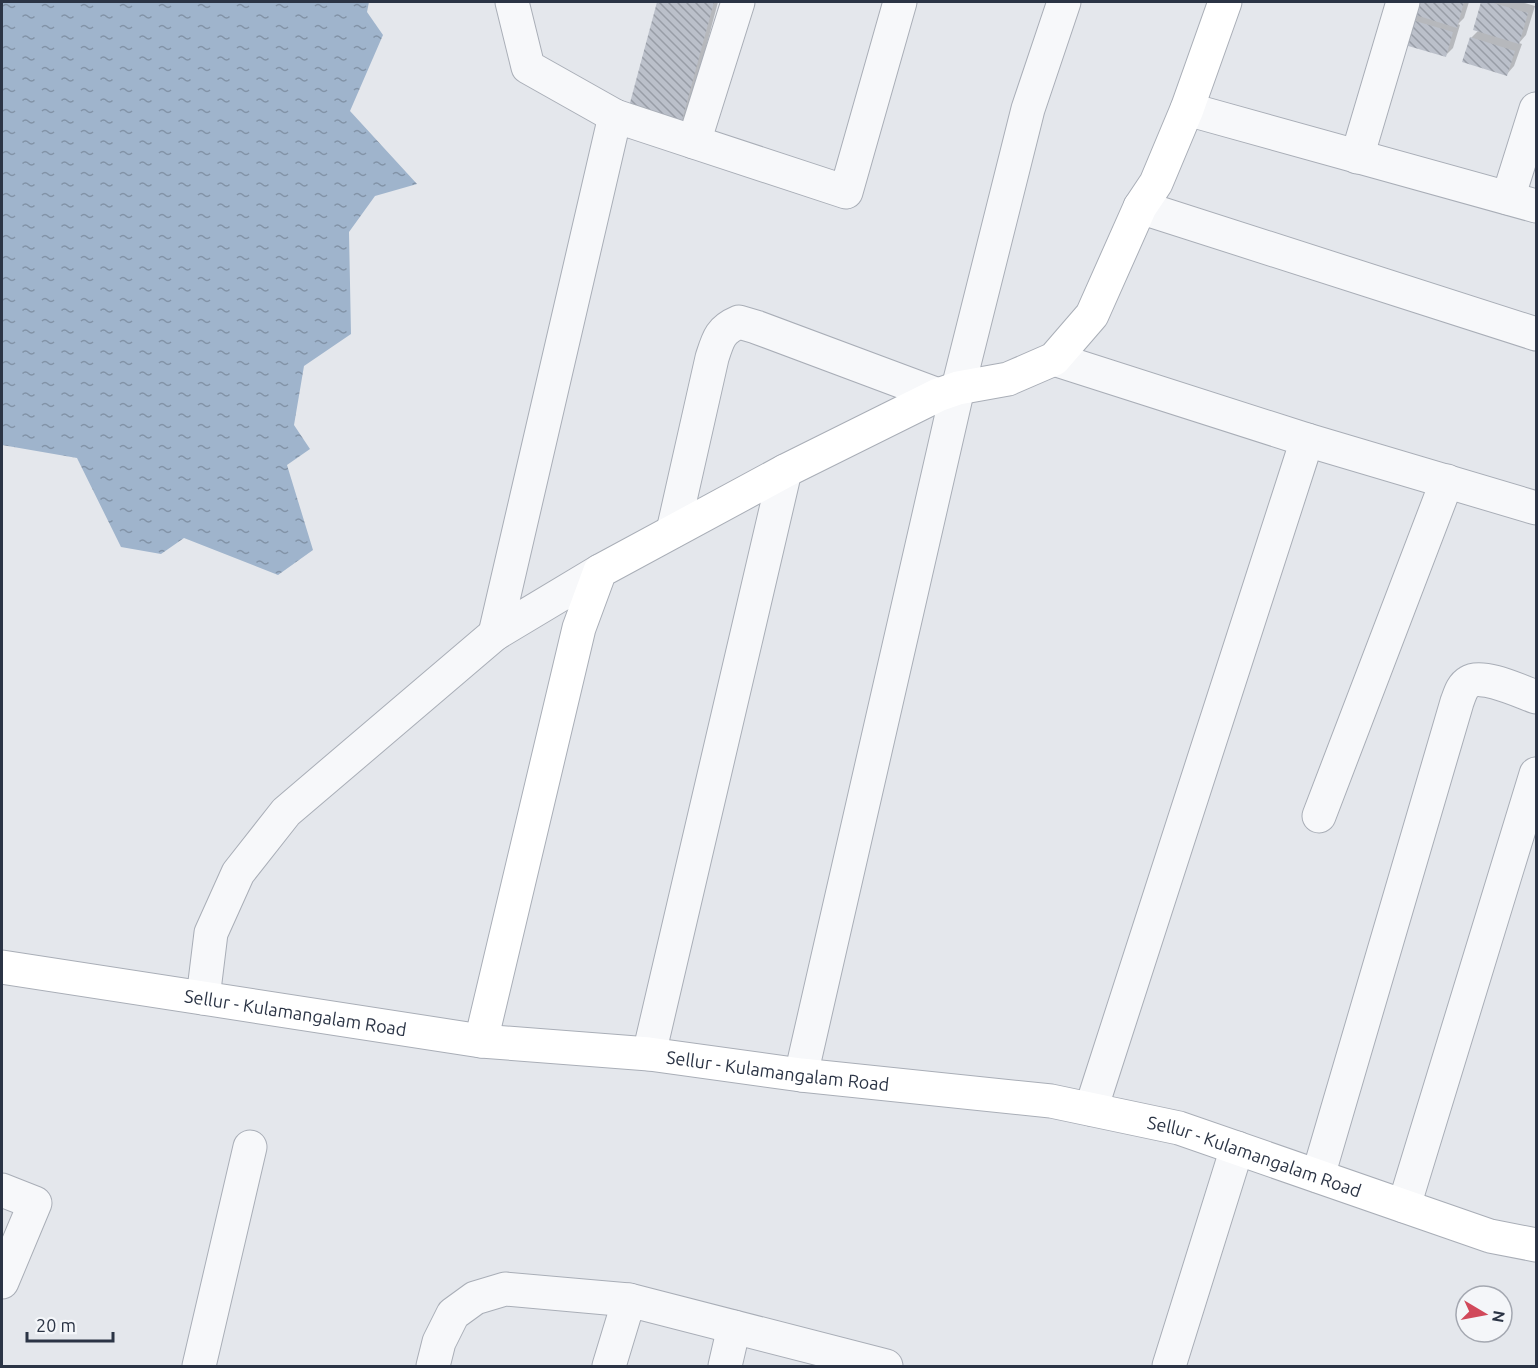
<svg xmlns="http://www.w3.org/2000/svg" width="1538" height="1368" font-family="Ubuntu,sans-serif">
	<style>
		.water { fill: url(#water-ripples) }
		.shadow { fill: #0003 }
		.building { fill: url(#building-back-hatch) }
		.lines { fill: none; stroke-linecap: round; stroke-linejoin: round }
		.street-casing { stroke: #a9aeb7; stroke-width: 35 }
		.secondary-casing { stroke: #a9aeb7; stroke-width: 35 }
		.street { stroke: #f7f8fa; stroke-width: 33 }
		.secondary { stroke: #fff; stroke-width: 33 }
		.labels { text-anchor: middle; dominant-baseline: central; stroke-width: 4.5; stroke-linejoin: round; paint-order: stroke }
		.street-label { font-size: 18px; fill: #2b3445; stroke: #f4f6f9 }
	</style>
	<defs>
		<pattern id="water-ripples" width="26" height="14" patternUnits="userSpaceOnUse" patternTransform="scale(1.5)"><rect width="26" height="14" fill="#9fb4cc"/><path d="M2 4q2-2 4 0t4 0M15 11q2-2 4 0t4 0" fill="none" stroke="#8293a7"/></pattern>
		<pattern id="building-back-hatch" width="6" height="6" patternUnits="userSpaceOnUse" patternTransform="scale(1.5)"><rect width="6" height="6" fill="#bbc0ca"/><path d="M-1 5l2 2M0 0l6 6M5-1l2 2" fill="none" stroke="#989da6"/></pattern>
	</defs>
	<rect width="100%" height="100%" fill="#e4e7ec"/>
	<path class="water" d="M2,2H369L367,12L383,35L350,111L417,184L375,196L349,232L351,334L304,366L294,425L310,449L287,465L313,550L278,575L184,538L161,554L121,547L77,458L2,445Z"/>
	<g class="shadow">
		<path d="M659,2H718L687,119L680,126L629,113Z"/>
		<path d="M1411,2H1469L1464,18L1458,24L1460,25L1453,48L1445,56L1400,42Z"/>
		<path d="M1483,2H1521L1535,6L1526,35L1519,43L1522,44L1514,66L1507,74L1471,38L1479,30L1475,29Z"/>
	</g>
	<g class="building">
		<path d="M657,2H714L680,128L627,114Z"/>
		<path d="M1409,2H1464L1457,28L1406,12Z"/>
		<path d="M1481,2H1490L1528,13L1519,44L1473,30Z"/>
		<path d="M1405,18L1453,32L1446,57L1398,43Z"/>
		<path d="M1470,37L1515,51L1507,76L1462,62Z"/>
	</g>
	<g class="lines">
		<defs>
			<g id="street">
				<path d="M512,2L528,67L615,116L495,634L600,571"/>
				<path d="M1187,109L1536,206"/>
				<path d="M615,116L846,192L900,2"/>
				<path d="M694,142L738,2"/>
				<path d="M1357,157L1403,2"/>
				<path d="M1508,198L1536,109"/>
				<path d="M1140,207L1536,334"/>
				<path d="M1054,359L1307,440L1536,508"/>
				<path d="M673,531L712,358C718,339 720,330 739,322L756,327L938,395"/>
				<path d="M1319,816L1447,481"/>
				<path d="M203,998L211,933L238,873L286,812L495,634"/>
				<path d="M649,1054L785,471"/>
				<path d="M801,1075L958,388L1028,109L1064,2"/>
				<path d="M1091,1109L1307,440"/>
				<path d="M1318,1176L1457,702C1460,694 1462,686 1469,682C1482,673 1522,692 1536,697"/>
				<path d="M2,1190L35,1203L2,1282"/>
				<path d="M1404,1206L1536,774"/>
				<path d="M199,1366L250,1147"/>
				<path d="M433,1366L439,1342L453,1314L475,1298L505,1289L629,1300"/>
				<path d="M609,1366L629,1300L886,1366"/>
				<path d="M725,1366L734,1327"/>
				<path d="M1169,1366L1237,1148"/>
			</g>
			<g id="secondary">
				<path id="s1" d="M2,967L481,1041L649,1054L801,1075L1051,1101L1179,1128L1490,1236L1536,1245"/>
				<path d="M481,1041L579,628L600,571L785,471L938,395L958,388L1008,379L1054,359L1092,315L1140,207L1156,183L1187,109L1225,2"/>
			</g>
		</defs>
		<use href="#street" class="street-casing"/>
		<use href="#secondary" class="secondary-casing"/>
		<use href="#street" class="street"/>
		<use href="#secondary" class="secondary"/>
	</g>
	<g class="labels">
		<g class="street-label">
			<text stroke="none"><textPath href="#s1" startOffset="297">Sellur - Kulamangalam Road</textPath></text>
			<text stroke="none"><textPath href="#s1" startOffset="783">Sellur - Kulamangalam Road</textPath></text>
			<text stroke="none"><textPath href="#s1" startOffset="1269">Sellur - Kulamangalam Road</textPath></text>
		</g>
	</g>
	<rect width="1538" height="1368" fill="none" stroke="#2b3445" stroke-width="6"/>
	<g transform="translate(1484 1314) rotate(100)"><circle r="28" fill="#f4f6f9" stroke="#a4a8b1" stroke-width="1.5"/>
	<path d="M0-4.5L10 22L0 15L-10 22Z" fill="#d1495b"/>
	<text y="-9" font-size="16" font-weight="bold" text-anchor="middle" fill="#2b3445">N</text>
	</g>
	<path d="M27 1332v9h86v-9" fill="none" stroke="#2b3445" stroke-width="3"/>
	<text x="36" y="1332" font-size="18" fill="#2b3445" stroke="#f4f6f9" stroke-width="4.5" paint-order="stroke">20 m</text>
</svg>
